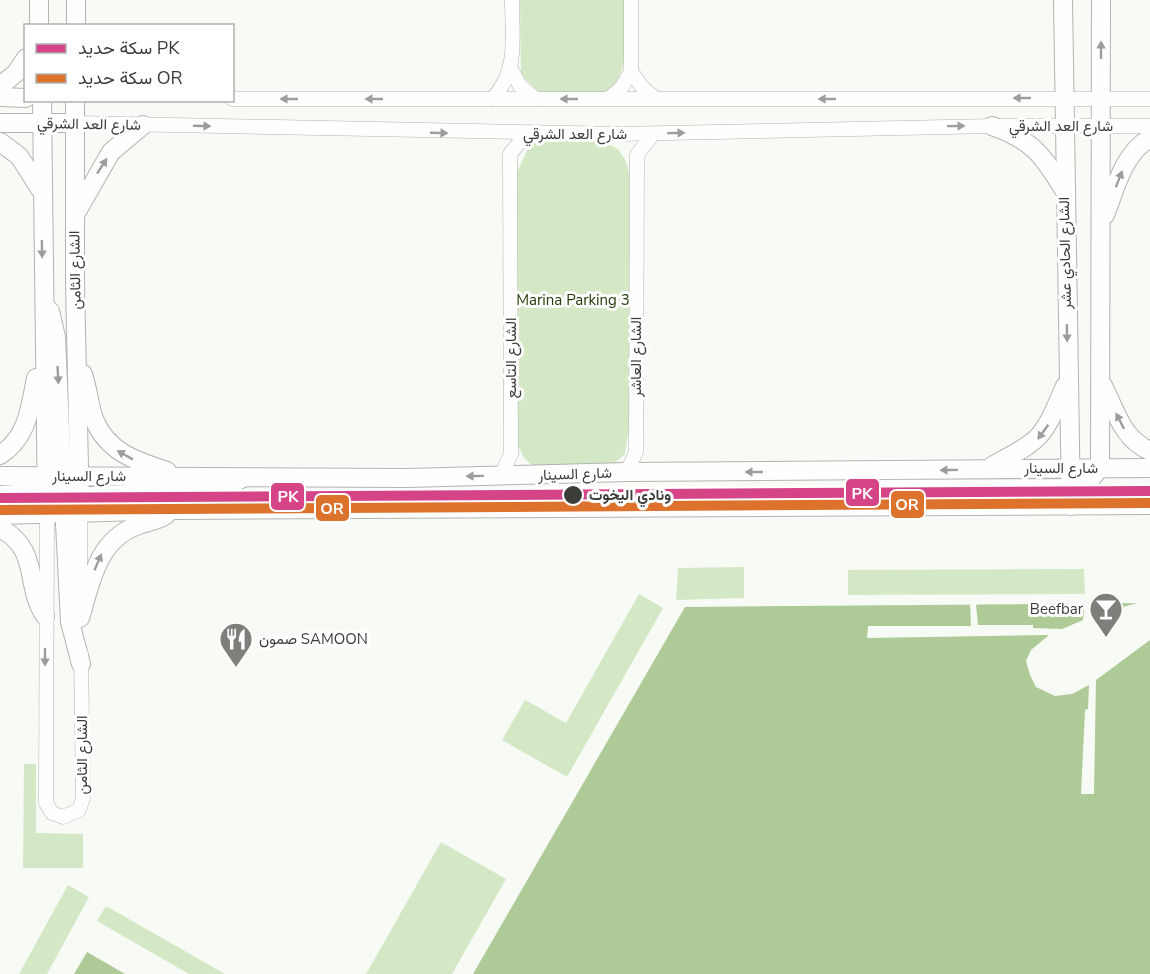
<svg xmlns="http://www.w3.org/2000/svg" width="1150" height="974" font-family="'Nunito Sans',Vazirmatn,sans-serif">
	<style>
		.green { fill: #d5e8c5 }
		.water { fill: #aeca96 }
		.pier { fill: #f7faf5 }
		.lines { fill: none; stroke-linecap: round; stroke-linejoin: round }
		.minor-casing { stroke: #b2b4b0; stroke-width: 15 }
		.tertiary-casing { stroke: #b2b4b0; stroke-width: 20 }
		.minor { stroke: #fefefe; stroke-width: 14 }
		.tertiary { stroke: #fefefe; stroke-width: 18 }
		.rail-1-casing { stroke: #fff; stroke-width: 15 }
		.rail-2-casing { stroke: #fff; stroke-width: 15 }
		.rail-1 { stroke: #d64488; stroke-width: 10 }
		.rail-2 { stroke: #dd722d; stroke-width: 10 }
		.oneway { fill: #9c9e9c }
		.stop-dot { fill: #3b3d39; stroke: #fff; stroke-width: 2 }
		.labels { text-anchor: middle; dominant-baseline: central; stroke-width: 6; stroke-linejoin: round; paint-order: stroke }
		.street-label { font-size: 15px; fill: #3b3d39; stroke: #fff }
		.park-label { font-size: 15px; fill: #243c07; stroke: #fff }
		.stop-label { font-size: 15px; font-weight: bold; fill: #3b3d39; stroke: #fff; text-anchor: start }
		.poi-label { font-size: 15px; fill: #3b3d39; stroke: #fff; text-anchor: end }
		.line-badge { stroke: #fff; stroke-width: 2 }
		.badge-label { font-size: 16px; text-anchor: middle; font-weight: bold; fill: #fff }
	</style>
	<rect width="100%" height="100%" fill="#f7faf5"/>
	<g class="green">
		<path d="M520,0H624C625,34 632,67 608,93L542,95L521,75Z"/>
		<path d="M591,140C614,144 623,148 629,172V427L625,454L608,469L534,467L524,458L518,445L517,172L529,146L541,141Z"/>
		<path d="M744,567V598L676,600L678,568Z"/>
		<path d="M1084,569L1085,594L848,595V570Z"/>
		<path d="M639,594L663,608L567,777L502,740L525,700L566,723Z"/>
		<path d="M24,764H36V833L83,834V868H23Z"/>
		<path d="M441,842L506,879L452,974H366Z"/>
		<path d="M68,885L89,897L47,974H19Z"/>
		<path d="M106,906L225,974H189L97,921Z"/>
	</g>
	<g class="water">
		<path d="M1150,603V974H473L685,607Z"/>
		<path d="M87,952L125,974H74Z"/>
	</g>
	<path class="pier" d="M1085,603H1107L1109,611L1137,603H1150V640L1096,680L1094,794H1081L1085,710L1088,709L1089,685L1072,694L1055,696L1036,687L1030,675L1026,661L1031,650L1049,635L867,638L868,626H971L970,604H976L978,625H1033V628L1062,629L1083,620Z"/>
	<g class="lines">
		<defs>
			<g id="minor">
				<path d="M511,69L520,86L536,99"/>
				<path d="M631,71L642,87L656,99"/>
				<path d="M232,99H1150"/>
				<path d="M492,99C519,71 512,37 512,0"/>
				<path d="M608,99L622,87L631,71V0"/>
				<path d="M75,123L618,134L992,126H1150"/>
				<path d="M627,472L636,452L637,155L653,134"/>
				<path d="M501,476L511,454L510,154L526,134"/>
				<path d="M80,513V602"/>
				<path d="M47,514L46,803L52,813L63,817L79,810L83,798L81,654"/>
			</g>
			<g id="tertiary">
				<path d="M39,0V26"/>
				<path d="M76,0V26"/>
				<path d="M1063,0L1071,506"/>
				<path d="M0,86L16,73L26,58"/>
				<path d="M0,97L26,98"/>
				<path d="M42,100L47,514"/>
				<path d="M75,100V284L80,513"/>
				<path d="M0,123H75"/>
				<path d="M992,126C1032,140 1042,154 1064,190"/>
				<path d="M0,142L19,156L40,189"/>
				<path d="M76,213L111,152L143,125"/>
				<path d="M1105,215C1116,187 1123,154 1150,138"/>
				<path d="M50,311L56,337L62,476L68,497L79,512"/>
				<path d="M83,374C88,389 89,405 94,419C107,452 136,461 167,471"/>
				<path d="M1102,384C1116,410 1121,438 1150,451"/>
				<path d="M0,455C28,437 30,408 36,378"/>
				<path d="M992,466C1043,438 1042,440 1065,386"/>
				<path d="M1100,468L1101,0"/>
				<path d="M0,476L407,478L627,472L1150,468"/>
				<path d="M0,495L58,491"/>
				<path d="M70,497L219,490L243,478"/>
				<path d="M64,504L70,622L81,664"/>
				<path d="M848,506L868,489L1070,488L1088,482L1100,468"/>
				<path d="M0,515L176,510L1150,505"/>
				<path d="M0,528C41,550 24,585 45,616"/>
				<path d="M80,618C91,582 97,541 136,526C146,522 157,521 166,515"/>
			</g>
		</defs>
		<use href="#minor" class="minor-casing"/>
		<use href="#tertiary" class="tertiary-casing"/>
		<use href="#minor" class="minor"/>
		<use href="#tertiary" class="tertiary"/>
		<defs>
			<path id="rail-1" d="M0,498L1150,491"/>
			<path id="rail-2" d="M0,510L1150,503"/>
		</defs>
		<use href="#rail-1" class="rail-1-casing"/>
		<use href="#rail-2" class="rail-2-casing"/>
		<use href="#rail-1" class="rail-1"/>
		<use href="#rail-2" class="rail-2"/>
	</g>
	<defs><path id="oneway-solid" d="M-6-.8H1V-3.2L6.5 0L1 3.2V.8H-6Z" transform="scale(1.5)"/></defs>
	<g class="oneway">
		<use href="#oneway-solid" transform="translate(1101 50) rotate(-90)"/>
		<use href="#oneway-solid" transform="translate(1022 98) rotate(180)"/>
		<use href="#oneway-solid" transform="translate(289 99) rotate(180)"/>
		<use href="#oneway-solid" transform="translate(374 99) rotate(180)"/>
		<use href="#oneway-solid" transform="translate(569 99) rotate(-180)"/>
		<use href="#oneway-solid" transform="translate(827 99) rotate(180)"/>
		<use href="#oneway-solid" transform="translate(202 126) rotate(2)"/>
		<use href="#oneway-solid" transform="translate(956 126) rotate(-1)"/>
		<use href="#oneway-solid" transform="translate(439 133) rotate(2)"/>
		<use href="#oneway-solid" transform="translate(676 133) rotate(-1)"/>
		<use href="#oneway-solid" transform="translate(102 166) rotate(-57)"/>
		<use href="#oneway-solid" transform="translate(1119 179) rotate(-69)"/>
		<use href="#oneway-solid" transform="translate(42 249) rotate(89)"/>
		<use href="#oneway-solid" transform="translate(1067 333) rotate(89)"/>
		<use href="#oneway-solid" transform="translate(58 375) rotate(87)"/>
		<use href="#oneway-solid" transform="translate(1120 421) rotate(-117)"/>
		<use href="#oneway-solid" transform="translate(1043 432) rotate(126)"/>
		<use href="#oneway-solid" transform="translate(125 455) rotate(-151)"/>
		<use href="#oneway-solid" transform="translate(949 470) rotate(179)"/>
		<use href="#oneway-solid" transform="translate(754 472) rotate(180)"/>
		<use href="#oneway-solid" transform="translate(475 476) rotate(179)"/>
		<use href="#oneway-solid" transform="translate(98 562) rotate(-67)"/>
		<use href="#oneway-solid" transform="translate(45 657) rotate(90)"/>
	</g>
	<defs>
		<symbol id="bar-pin" viewBox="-11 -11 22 30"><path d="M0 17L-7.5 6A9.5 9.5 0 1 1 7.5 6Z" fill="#7d7f7b" stroke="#fff"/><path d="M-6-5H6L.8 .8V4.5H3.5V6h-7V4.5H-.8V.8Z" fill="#fff"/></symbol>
		<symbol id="restaurant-pin" viewBox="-11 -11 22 30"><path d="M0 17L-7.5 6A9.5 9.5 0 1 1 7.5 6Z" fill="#7d7f7b" stroke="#fff"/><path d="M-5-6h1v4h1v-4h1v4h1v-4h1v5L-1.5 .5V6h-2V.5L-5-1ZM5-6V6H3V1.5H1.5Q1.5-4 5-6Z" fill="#fff"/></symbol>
	</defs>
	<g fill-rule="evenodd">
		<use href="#bar-pin" x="1087" y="590" width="38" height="52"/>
		<use href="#restaurant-pin" x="217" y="620" width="38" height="52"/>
	</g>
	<circle class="stop-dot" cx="573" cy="495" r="10"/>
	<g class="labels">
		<g class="street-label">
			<text transform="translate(89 124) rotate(1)">شارع العد الشرقي</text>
			<text x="1061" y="126">شارع العد الشرقي</text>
			<text x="575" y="134">شارع العد الشرقي</text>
			<text transform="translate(1065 253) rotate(-91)">الشارع الحادي عشر</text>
			<text transform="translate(75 270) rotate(-91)">الشارع الثامن</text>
			<text transform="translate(636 357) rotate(-90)">الشارع العاشر</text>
			<text transform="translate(511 358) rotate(-90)">الشارع التاسع</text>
			<text x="1061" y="468">شارع السينار</text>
			<text transform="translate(575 474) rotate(-2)">شارع السينار</text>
			<text x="89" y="476">شارع السينار</text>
			<text transform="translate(82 755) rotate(-90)">الشارع الثامن</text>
		</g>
		<g class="park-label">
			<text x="573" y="300">Marina Parking 3</text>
		</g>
		<g class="stop-label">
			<text x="589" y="495">ونادي اليخوت</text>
		</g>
		<g class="poi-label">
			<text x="1083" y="609">Beefbar</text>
			<text x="259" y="639" text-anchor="start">صمون SAMOON</text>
		</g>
	</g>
	<g class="line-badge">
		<rect x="845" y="478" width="35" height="29" rx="6" fill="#d64488"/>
		<rect x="270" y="482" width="35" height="29" rx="6" fill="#d64488"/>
		<rect x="890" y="490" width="35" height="29" rx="6" fill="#dd722d"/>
		<rect x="315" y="494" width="35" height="28" rx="6" fill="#dd722d"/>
	</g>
	<g class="badge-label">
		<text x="862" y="499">PK</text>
		<text x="288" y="502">PK</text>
		<text x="907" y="510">OR</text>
		<text x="332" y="514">OR</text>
	</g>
	<rect x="24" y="24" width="210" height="78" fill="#ffffff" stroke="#b1b1b0" stroke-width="1.5"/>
	<rect x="36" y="44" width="30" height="9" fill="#d64488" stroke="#b1b1b0" stroke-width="1.5"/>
	<text x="78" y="54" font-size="18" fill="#3b3d39">سكة حديد PK</text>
	<rect x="36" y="74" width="30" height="9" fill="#dd722d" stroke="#b1b1b0" stroke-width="1.5"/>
	<text x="78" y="84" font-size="18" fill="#3b3d39">سكة حديد OR</text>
</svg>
